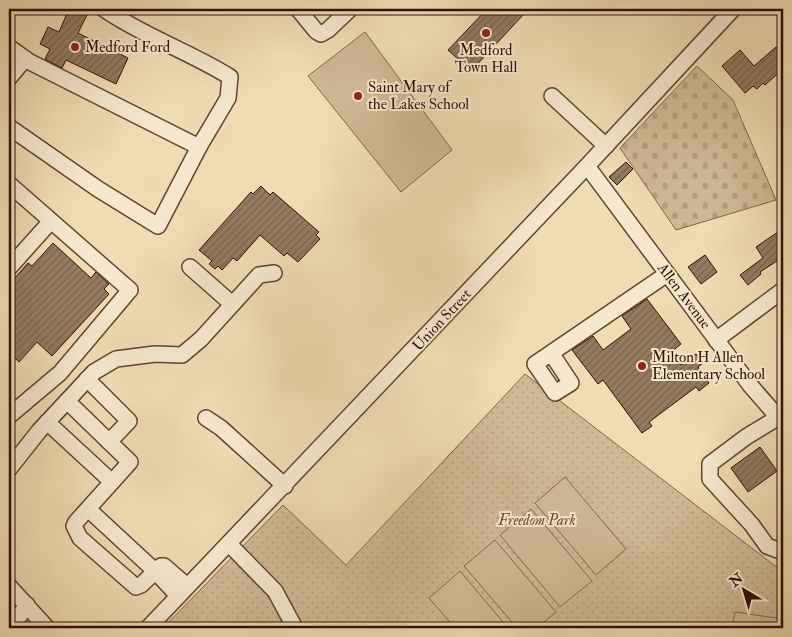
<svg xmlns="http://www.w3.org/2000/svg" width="792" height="637" font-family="'IM FELL Double Pica',serif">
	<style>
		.cemetery { fill: url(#cemetery-stones); stroke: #80644c }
		.park { fill: url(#park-dots); stroke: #80644c }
		.garden { fill: #cfb995; stroke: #80644c }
		.building { fill: url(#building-hatch); stroke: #301004 }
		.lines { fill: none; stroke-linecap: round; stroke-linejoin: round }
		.minor-casing { stroke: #604330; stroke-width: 18 }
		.minor { stroke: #f5e8ce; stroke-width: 15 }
		.poi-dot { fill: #8f2418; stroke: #f5e8ce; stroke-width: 2 }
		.labels { text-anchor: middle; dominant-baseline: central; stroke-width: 4; stroke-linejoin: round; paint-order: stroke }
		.poi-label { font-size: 15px; fill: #301004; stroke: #f5e8ce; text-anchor: start }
		.street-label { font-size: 15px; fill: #301004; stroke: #f5e8ce }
		.park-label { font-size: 15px; font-style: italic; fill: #684b37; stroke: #f5e8ce }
	</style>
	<defs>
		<pattern id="cemetery-stones" width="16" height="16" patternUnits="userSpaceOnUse" patternTransform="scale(1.25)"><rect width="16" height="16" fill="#cfb995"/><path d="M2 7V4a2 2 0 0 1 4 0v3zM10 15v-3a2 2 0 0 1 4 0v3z" fill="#b29e7f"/></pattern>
		<pattern id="park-dots" width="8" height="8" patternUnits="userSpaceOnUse" patternTransform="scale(1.25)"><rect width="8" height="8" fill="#cfb995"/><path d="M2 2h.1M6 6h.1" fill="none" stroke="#b29e7f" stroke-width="1.8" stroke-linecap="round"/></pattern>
		<pattern id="building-hatch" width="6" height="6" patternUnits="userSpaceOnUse" patternTransform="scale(1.25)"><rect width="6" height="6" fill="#947a5f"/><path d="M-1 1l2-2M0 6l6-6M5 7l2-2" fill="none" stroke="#79634c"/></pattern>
	</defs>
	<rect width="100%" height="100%" fill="#f0dcb3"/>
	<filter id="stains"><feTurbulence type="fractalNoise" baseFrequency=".004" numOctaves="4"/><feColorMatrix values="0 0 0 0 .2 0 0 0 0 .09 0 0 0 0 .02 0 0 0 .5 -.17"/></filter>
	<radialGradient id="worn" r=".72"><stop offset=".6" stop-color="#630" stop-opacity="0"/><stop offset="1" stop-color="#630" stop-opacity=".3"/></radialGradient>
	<path class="cemetery" d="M697,66L733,100L776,200L676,230L620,148Z"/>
	<path class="park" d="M525,374L783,572V628H163L283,505L346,565Z"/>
	<g class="garden">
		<path d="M365,32L452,150L401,192L308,76Z"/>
		<path d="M565,477L626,549L596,575L535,503Z"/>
		<path d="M531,509L592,581L560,607L500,535Z"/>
		<path d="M495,540L556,612L537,628H517L464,566Z"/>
		<path d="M460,571L508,628H455L429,598Z"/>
		<path d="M735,612L783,619V628H732Z"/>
	</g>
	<g class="building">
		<path d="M69,9H90L78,33L128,58L116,84L66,60L62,68L45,59L50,49L40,44L48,27L59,32Z"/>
		<path d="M487,9H516L523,15L471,71L448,50Z"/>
		<path d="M776,47L783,56V69L765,85L763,83L757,89L753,86L745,93L722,66L740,50L754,66Z"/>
		<path d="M626,162L633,169L617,185L609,177Z"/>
		<path d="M261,186L270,195L273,192L319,232L316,235L320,239L298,262L287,253L284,256L260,235L237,261L233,258L222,270L218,266L215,269L209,264L212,261L199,250L251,192L253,194Z"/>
		<path d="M778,232L783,241V257L760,272L761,274L748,285L740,275L763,258L756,247Z"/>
		<path d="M53,243L91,278L96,272L109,284L104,289L109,294L52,356L37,342L19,362L9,352V277L13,280L28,263L32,266Z"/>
		<path d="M705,255L717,272L701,284L688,267Z"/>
		<path d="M647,299L681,344L671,352L681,365L696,354L703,363L698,367L709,383L699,391L696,387L649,422L652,426L642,433L603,380L598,384L572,350L593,336L603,350L631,329L622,316Z"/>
		<path d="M760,447L777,471L748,492L731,468Z"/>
	</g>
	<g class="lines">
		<defs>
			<g id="minor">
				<path d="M298,9L316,31L321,34L328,30L349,10"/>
				<path d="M9,47L30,62L199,147L228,98L230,77C190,52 143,36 104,9"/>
				<path d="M9,78L25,59"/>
				<path d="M552,96L606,146"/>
				<path d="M9,127L98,189L158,226L199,147"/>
				<path d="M587,166L750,385L783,423"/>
				<path d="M9,184L130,290L60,373L9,416"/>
				<path d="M190,267L232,304"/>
				<path d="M9,268L51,221"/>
				<path d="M716,340L783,290"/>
				<path d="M551,353L571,383L555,393L535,364L667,274"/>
				<path d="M87,379L129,421L109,442"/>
				<path d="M67,401L130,462L76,522L74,526L80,538L136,587L141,585L161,566H164L187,586"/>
				<path d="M206,418L221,428L285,486"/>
				<path d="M777,418L746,437L710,464V479L752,525L767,546L783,552"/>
				<path d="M47,422L112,482"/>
				<path d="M9,469L39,431L94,372L116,359L155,354L182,355L201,339L259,275L274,273"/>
				<path d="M88,509L155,571L178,596"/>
				<path d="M229,544L275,591L295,628"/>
				<path d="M9,586L47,628"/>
				<path d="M11,628L27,605"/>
				<path d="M148,628L587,166L733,9"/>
			</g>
		</defs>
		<use href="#minor" class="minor-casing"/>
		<use href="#minor" class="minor"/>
	</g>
	<g class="poi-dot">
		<circle cx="486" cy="33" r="5"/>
		<circle cx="75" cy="47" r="5"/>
		<circle cx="358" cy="96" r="5"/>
		<circle cx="642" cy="366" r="5"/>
	</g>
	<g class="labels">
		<g class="poi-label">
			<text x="85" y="47">Medford Ford</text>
			<text x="486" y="50" text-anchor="middle">Medford<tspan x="486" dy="17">Town Hall</tspan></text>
			<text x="368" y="87">Saint Mary of<tspan x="368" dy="17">the Lakes School</tspan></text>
			<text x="652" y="357">Milton H Allen<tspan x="652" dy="17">Elementary School</tspan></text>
		</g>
		<g class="street-label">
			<text transform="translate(684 296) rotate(53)">Allen Avenue</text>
			<text transform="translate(442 320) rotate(-47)">Union Street</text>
		</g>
		<g class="park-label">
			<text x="537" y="520">Freedom Park</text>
		</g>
	</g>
	<rect width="792" height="637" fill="none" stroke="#f0dcb3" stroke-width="30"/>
	<rect x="10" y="10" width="772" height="617" fill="none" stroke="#301004" stroke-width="2.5"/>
	<rect x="15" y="15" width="762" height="607" fill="none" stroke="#301004"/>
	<g transform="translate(744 590) rotate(322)" stroke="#f5e8ce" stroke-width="4" paint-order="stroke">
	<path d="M0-4L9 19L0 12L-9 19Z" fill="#301004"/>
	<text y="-8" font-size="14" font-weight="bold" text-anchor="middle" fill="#301004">N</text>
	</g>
	<rect width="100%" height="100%" filter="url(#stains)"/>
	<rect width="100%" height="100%" fill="url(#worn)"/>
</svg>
